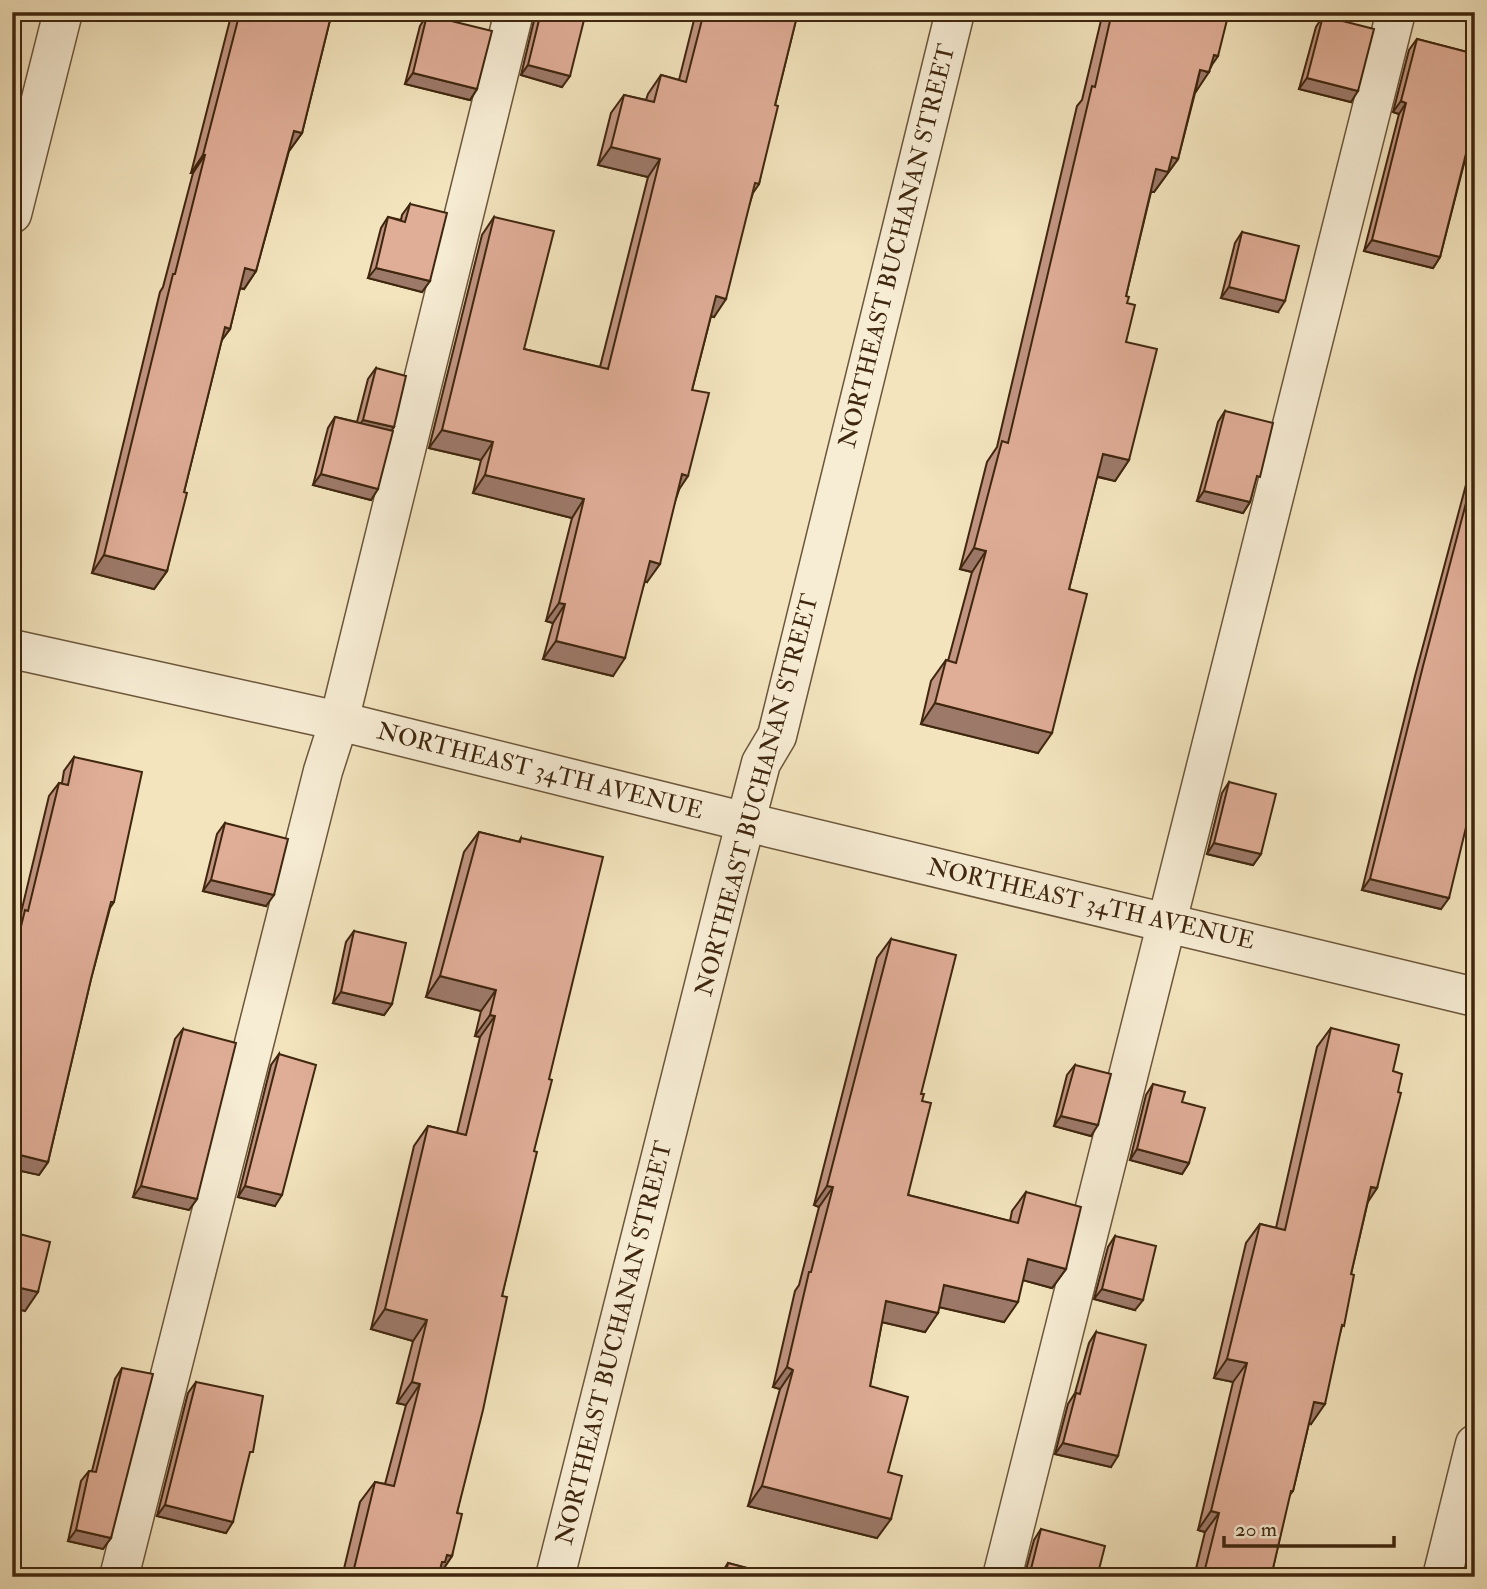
<svg xmlns="http://www.w3.org/2000/svg" width="1487" height="1589" font-family="'IM FELL Double Pica',serif">
	<style>
		.lines { fill: none; stroke-linecap: round; stroke-linejoin: round }
		.minor-casing { stroke: #6c563a; stroke-width: 41 }
		.minor { stroke: #f7edd5; stroke-width: 38 }
		.wall { fill: #c19582; stroke: #3f260e; stroke-width: 2 }
		.shaded-wall { fill: #9d796a; stroke: #3f260e; stroke-width: 2 }
		.building { fill: #e0ad97; stroke: #3f260e; stroke-width: 2 }
		.labels { text-anchor: middle; dominant-baseline: central; stroke-width: 7; stroke-linejoin: round; paint-order: stroke }
		.street-label { font-size: 24px; fill: #3f260e; stroke: #f7edd5 }
	</style>
	<rect width="100%" height="100%" fill="#f3e4be"/>
	<filter id="stains"><feTurbulence type="fractalNoise" baseFrequency=".00286" numOctaves="4"/><feColorMatrix values="0 0 0 0 .2 0 0 0 0 .09 0 0 0 0 .02 0 0 0 .5 -.17"/></filter>
	<radialGradient id="worn" r=".72"><stop offset=".6" stop-color="#630" stop-opacity="0"/><stop offset="1" stop-color="#630" stop-opacity=".3"/></radialGradient>
	<g class="lines">
		<defs>
			<g id="minor">
				<path d="M12,214L63,12"/>
				<path d="M12,649L339,721L746,822L1475,997"/>
				<path d="M119,1577L323,771L339,721L514,12"/>
				<path d="M555,1577L730,882L761,763L777,736L955,12"/>
				<path d="M1002,1577L1396,12"/>
				<path d="M1442,1577L1475,1444"/>
			</g>
		</defs>
		<use href="#minor" class="minor-casing"/>
		<use href="#minor" class="minor"/>
	</g>
	<g class="wall">
		<path d="M232,12H332L302,133L289,151L256,271L244,289L240,288L230,329L222,339L184,492L167,571L154,589L92,573L160,292L163,287L193,173H191Z"/>
		<path d="M536,12H593L590,17L585,16L562,87L521,75Z"/>
		<path d="M696,12H798L775,105L759,184L753,193L714,317L711,316L692,390L679,490L647,582L645,581L613,676L543,659L553,623L546,621L572,518L473,493L481,460L429,448L482,235L494,217L524,349L600,367L648,177L598,165L611,113L624,95L646,100L648,94L661,75L679,80Z"/>
		<path d="M1103,12H1229L1211,67L1195,93L1178,159L1154,192H1151L1126,296L1127,303L1126,342L1129,460L1115,481L1097,477L1069,589L1038,753L921,724L931,681L946,660L948,661L972,572L960,569L987,462L997,447L1077,106L1082,100Z"/>
		<path d="M427,15L477,89L470,100L405,84L420,26Z"/>
		<path d="M1323,16L1351,102L1299,89L1316,27Z"/>
		<path d="M1417,39L1475,54V121L1440,257L1433,268L1364,251L1399,114L1393,112L1409,50Z"/>
		<path d="M410,204L422,292L368,278L381,228L388,217L401,220L402,215Z"/>
		<path d="M1242,232L1278,312L1221,298L1235,243Z"/>
		<path d="M376,368L394,427L391,431L371,500L313,485L328,428L335,417L357,422L368,379Z"/>
		<path d="M1225,411L1254,485L1250,502L1243,513L1197,501L1218,422Z"/>
		<path d="M1475,451V790L1441,909L1362,890L1415,676Z"/>
		<path d="M74,757L114,902L110,908L91,979L48,1162L39,1175L12,1169V939L16,924L20,917L49,796L59,783H62L64,771Z"/>
		<path d="M1229,782L1261,854L1253,865L1207,854L1222,793Z"/>
		<path d="M225,823L266,906L203,891L217,834Z"/>
		<path d="M479,832L519,842L521,838L549,1079L502,1296L457,1513L452,1556L438,1577H342L360,1502L375,1482L385,1484L406,1405L397,1403L413,1341L371,1329L414,1146L428,1126L457,1133L480,1037L475,1036L481,1011L426,997L464,852Z"/>
		<path d="M354,931L392,1004L384,1015L333,1003L346,942Z"/>
		<path d="M891,939L922,1101L908,1195L1010,1221L1012,1211L1026,1192L1066,1269L1052,1288L1023,1280L1004,1322L940,1307L925,1332L882,1322L870,1386L888,1472L877,1538L748,1506L780,1389L773,1387L795,1291L799,1285L819,1207L814,1205L877,958Z"/>
		<path d="M1331,1028L1393,1071L1377,1188L1368,1201L1351,1274L1341,1330L1311,1424L1309,1423L1293,1491L1289,1496L1271,1577H1194L1205,1532L1198,1530L1233,1382L1214,1378L1246,1243L1260,1224L1276,1228L1317,1047Z"/>
		<path d="M183,1029L197,1199L189,1210L133,1197L175,1039Z"/>
		<path d="M279,1054L275,1206L238,1197L271,1065Z"/>
		<path d="M1075,1065L1091,1136L1054,1126L1067,1075Z"/>
		<path d="M1153,1084L1182,1102L1189,1163L1182,1174L1130,1160L1146,1095Z"/>
		<path d="M1115,1236L1135,1310L1094,1299L1108,1247Z"/>
		<path d="M1096,1332L1111,1467L1055,1454L1068,1404L1075,1393L1089,1343Z"/>
		<path d="M122,1368L111,1538L103,1549L68,1541L81,1481L89,1471H92L115,1379Z"/>
		<path d="M196,1382L248,1458L226,1533L157,1516L188,1393Z"/>
		<path d="M1041,1529L1097,1577H1024L1034,1540Z"/>
		<path d="M728,1563L781,1577H719Z"/>
	</g>
	<g class="shaded-wall">
		<path d="M582,12H593L590,17L580,14Z"/>
		<path d="M1214,55L1218,56L1207,72H1209L1195,93L1200,70Z"/>
		<path d="M528,65L570,76L562,87L521,75Z"/>
		<path d="M413,73L477,89L470,100L405,84Z"/>
		<path d="M1307,78L1358,91L1351,102L1299,89Z"/>
		<path d="M1401,101L1406,103L1399,114L1393,112Z"/>
		<path d="M294,131L302,133L289,151L281,149Z"/>
		<path d="M611,147L660,159L648,177L598,165Z"/>
		<path d="M203,155H205L193,173H191Z"/>
		<path d="M1172,157L1178,159L1154,192L1142,190L1156,169Z"/>
		<path d="M1372,240L1440,257L1433,268L1364,251Z"/>
		<path d="M245,268L256,271L244,289L232,286Z"/>
		<path d="M376,268L430,281L422,292L368,278Z"/>
		<path d="M1229,287L1285,301L1278,312L1221,298Z"/>
		<path d="M716,296L726,299L714,317L703,314Z"/>
		<path d="M225,327L230,329L217,347Z"/>
		<path d="M363,420L394,427L386,438L355,431Z"/>
		<path d="M442,430L493,442L481,460L429,448Z"/>
		<path d="M1103,454L1129,460L1115,481L1088,474Z"/>
		<path d="M321,474L378,489L371,500L313,485Z"/>
		<path d="M682,474L688,476L676,494Z"/>
		<path d="M485,475L584,499L572,518L473,493Z"/>
		<path d="M1204,491L1250,502L1243,513L1197,501Z"/>
		<path d="M974,548L986,551L972,572L960,569Z"/>
		<path d="M104,555L167,571L154,589L92,573Z"/>
		<path d="M650,561L660,564L647,582L637,579Z"/>
		<path d="M559,603L565,604L553,623L546,621Z"/>
		<path d="M556,641L625,658L613,676L543,659Z"/>
		<path d="M935,703L1052,733L1038,753L921,724Z"/>
		<path d="M1214,843L1261,854L1253,865L1207,854Z"/>
		<path d="M1370,879L1449,898L1441,909L1362,890Z"/>
		<path d="M211,880L274,895L266,906L203,891Z"/>
		<path d="M440,976L496,990L481,1011L426,997Z"/>
		<path d="M341,992L392,1004L384,1015L333,1003Z"/>
		<path d="M490,1015L495,1016L480,1037L475,1036Z"/>
		<path d="M1061,1116L1098,1125L1091,1136L1054,1126Z"/>
		<path d="M1137,1149L1189,1163L1182,1174L1130,1160Z"/>
		<path d="M12,1153L48,1162L39,1175L12,1169Z"/>
		<path d="M141,1186L197,1199L189,1210L133,1197Z"/>
		<path d="M245,1186L282,1195L275,1206L238,1197Z"/>
		<path d="M827,1186L833,1187L819,1207L814,1205Z"/>
		<path d="M1371,1187L1377,1188L1364,1208Z"/>
		<path d="M1028,1259L1066,1269L1052,1288L1015,1278Z"/>
		<path d="M944,1285L1018,1302L1004,1322L930,1305Z"/>
		<path d="M12,1286L38,1292L25,1311L12,1308Z"/>
		<path d="M1102,1289L1143,1300L1135,1310L1094,1299Z"/>
		<path d="M886,1301L938,1313L925,1332L873,1320Z"/>
		<path d="M385,1309L427,1320L413,1341L371,1329Z"/>
		<path d="M1227,1359L1247,1363L1233,1382L1214,1378Z"/>
		<path d="M787,1367L793,1370L780,1389L773,1387Z"/>
		<path d="M412,1382L420,1384L406,1405L397,1403Z"/>
		<path d="M1314,1402L1325,1404L1311,1424L1301,1421Z"/>
		<path d="M1063,1443L1118,1456L1111,1467L1055,1454Z"/>
		<path d="M762,1486L891,1519L877,1538L748,1506Z"/>
		<path d="M165,1505L233,1522L226,1533L157,1516Z"/>
		<path d="M1211,1511L1219,1513L1205,1532L1198,1530Z"/>
		<path d="M76,1530L111,1538L103,1549L68,1541Z"/>
		<path d="M447,1555L452,1556L438,1577H431Z"/>
	</g>
	<g class="building">
		<path d="M240,12H332L302,133L294,131L256,271L245,268L230,329L225,327L184,492L187,493L167,571L104,555L173,274H175L205,155H203Z"/>
		<path d="M541,12H586L570,76L528,65Z"/>
		<path d="M704,12H798L775,105L778,106L759,184L755,183L726,299L716,296L692,390L709,393L688,476L682,474L660,564L650,561L625,658L556,641L565,604L559,603L584,499L485,475L493,442L442,430L494,217L554,231L524,349L608,369L660,159L611,147L624,95L654,102L661,75L686,82Z"/>
		<path d="M1112,12H1229L1218,56L1214,55L1209,72L1200,70L1178,159L1172,157L1168,172L1156,169L1126,296L1129,297L1127,303L1135,305L1126,342L1157,349L1129,460L1103,454L1069,589L1087,594L1052,733L935,703L946,660L956,663L986,551L974,548L1002,441L1008,443L1092,86L1095,87Z"/>
		<path d="M427,15L492,31L477,89L413,73Z"/>
		<path d="M1323,16L1374,29L1358,91L1307,78Z"/>
		<path d="M1417,39L1475,54V118L1440,257L1372,240L1406,103L1401,101Z"/>
		<path d="M410,204L447,213L430,281L376,268L388,217L405,222Z"/>
		<path d="M1242,232L1299,246L1285,301L1229,287Z"/>
		<path d="M376,368L406,376L394,427L363,420Z"/>
		<path d="M1225,411L1273,423L1260,477L1257,476L1250,502L1204,491Z"/>
		<path d="M335,417L393,431L378,489L321,474Z"/>
		<path d="M1475,469V790L1449,898L1370,879L1423,666Z"/>
		<path d="M74,757L142,772L114,902H111L91,979L48,1162L12,1153V963L25,910L28,911L59,783L68,785Z"/>
		<path d="M1229,782L1276,794L1261,854L1214,843Z"/>
		<path d="M225,823L288,839L274,895L211,880Z"/>
		<path d="M479,832L520,842L521,838L603,857L549,1079L552,1080L534,1151L537,1152L502,1296L507,1297L483,1410L457,1513L462,1514L452,1556L447,1555L445,1562H442L438,1577H352L375,1482L394,1486L420,1384L412,1382L427,1320L385,1309L428,1126L466,1135L495,1016L490,1015L496,990L440,976Z"/>
		<path d="M354,931L406,943L392,1004L341,992Z"/>
		<path d="M891,939L956,955L921,1094H924L922,1101L931,1103L908,1195L1018,1223L1026,1192L1081,1207L1066,1269L1028,1259L1018,1302L944,1285L938,1313L886,1301L870,1386L908,1397L888,1472L902,1476L891,1519L762,1486L793,1370L787,1367L809,1272H811L833,1187L827,1186Z"/>
		<path d="M1331,1028L1399,1045L1393,1071L1402,1074L1398,1092L1401,1093L1377,1188L1371,1187L1351,1274L1354,1275L1344,1326L1342,1325L1325,1404L1314,1402L1293,1491H1291L1271,1577H1203L1219,1513L1211,1511L1247,1363L1227,1359L1260,1224L1285,1230Z"/>
		<path d="M183,1029L236,1043L197,1199L141,1186Z"/>
		<path d="M279,1054L316,1065L282,1195L245,1186Z"/>
		<path d="M1075,1065L1111,1074L1098,1125L1061,1116Z"/>
		<path d="M1153,1084L1185,1092L1182,1102L1205,1108L1189,1163L1137,1149Z"/>
		<path d="M12,1232L50,1242L38,1292L12,1286Z"/>
		<path d="M1115,1236L1156,1246L1143,1300L1102,1289Z"/>
		<path d="M1096,1332L1146,1345L1118,1456L1063,1443L1076,1393L1080,1394Z"/>
		<path d="M122,1368L153,1374L111,1538L76,1530L89,1471L96,1472Z"/>
		<path d="M196,1382L263,1396L253,1452H250L233,1522L165,1505Z"/>
		<path d="M1041,1529L1105,1546L1097,1577H1029Z"/>
		<path d="M728,1563L781,1577H725Z"/>
	</g>
	<g class="labels">
		<g class="street-label">
			<text transform="translate(897 246) rotate(-76)">NORTHEAST BUCHANAN STREET</text>
			<text transform="translate(540 771) rotate(14)">NORTHEAST 34TH AVENUE</text>
			<text transform="translate(757 795) rotate(-75)">NORTHEAST BUCHANAN STREET</text>
			<text transform="translate(1091 904) rotate(13)">NORTHEAST 34TH AVENUE</text>
			<text transform="translate(614 1343) rotate(-76)">NORTHEAST BUCHANAN STREET</text>
		</g>
	</g>
	<rect width="1487" height="1589" fill="none" stroke="#f3e4be" stroke-width="42"/>
	<rect x="14" y="14" width="1459" height="1561" fill="none" stroke="#3f260e" stroke-width="3.5"/>
	<rect x="21" y="21" width="1445" height="1547" fill="none" stroke="#3f260e" stroke-width="2"/>
	<path d="M1224 1536v10h170v-10" fill="none" stroke="#3f260e" stroke-width="3.5"/>
	<text x="1235" y="1536" font-size="21" fill="#3f260e" stroke="#f7edd5" stroke-width="5" paint-order="stroke">20 m</text>
	<rect width="100%" height="100%" filter="url(#stains)"/>
	<rect width="100%" height="100%" fill="url(#worn)"/>
</svg>
